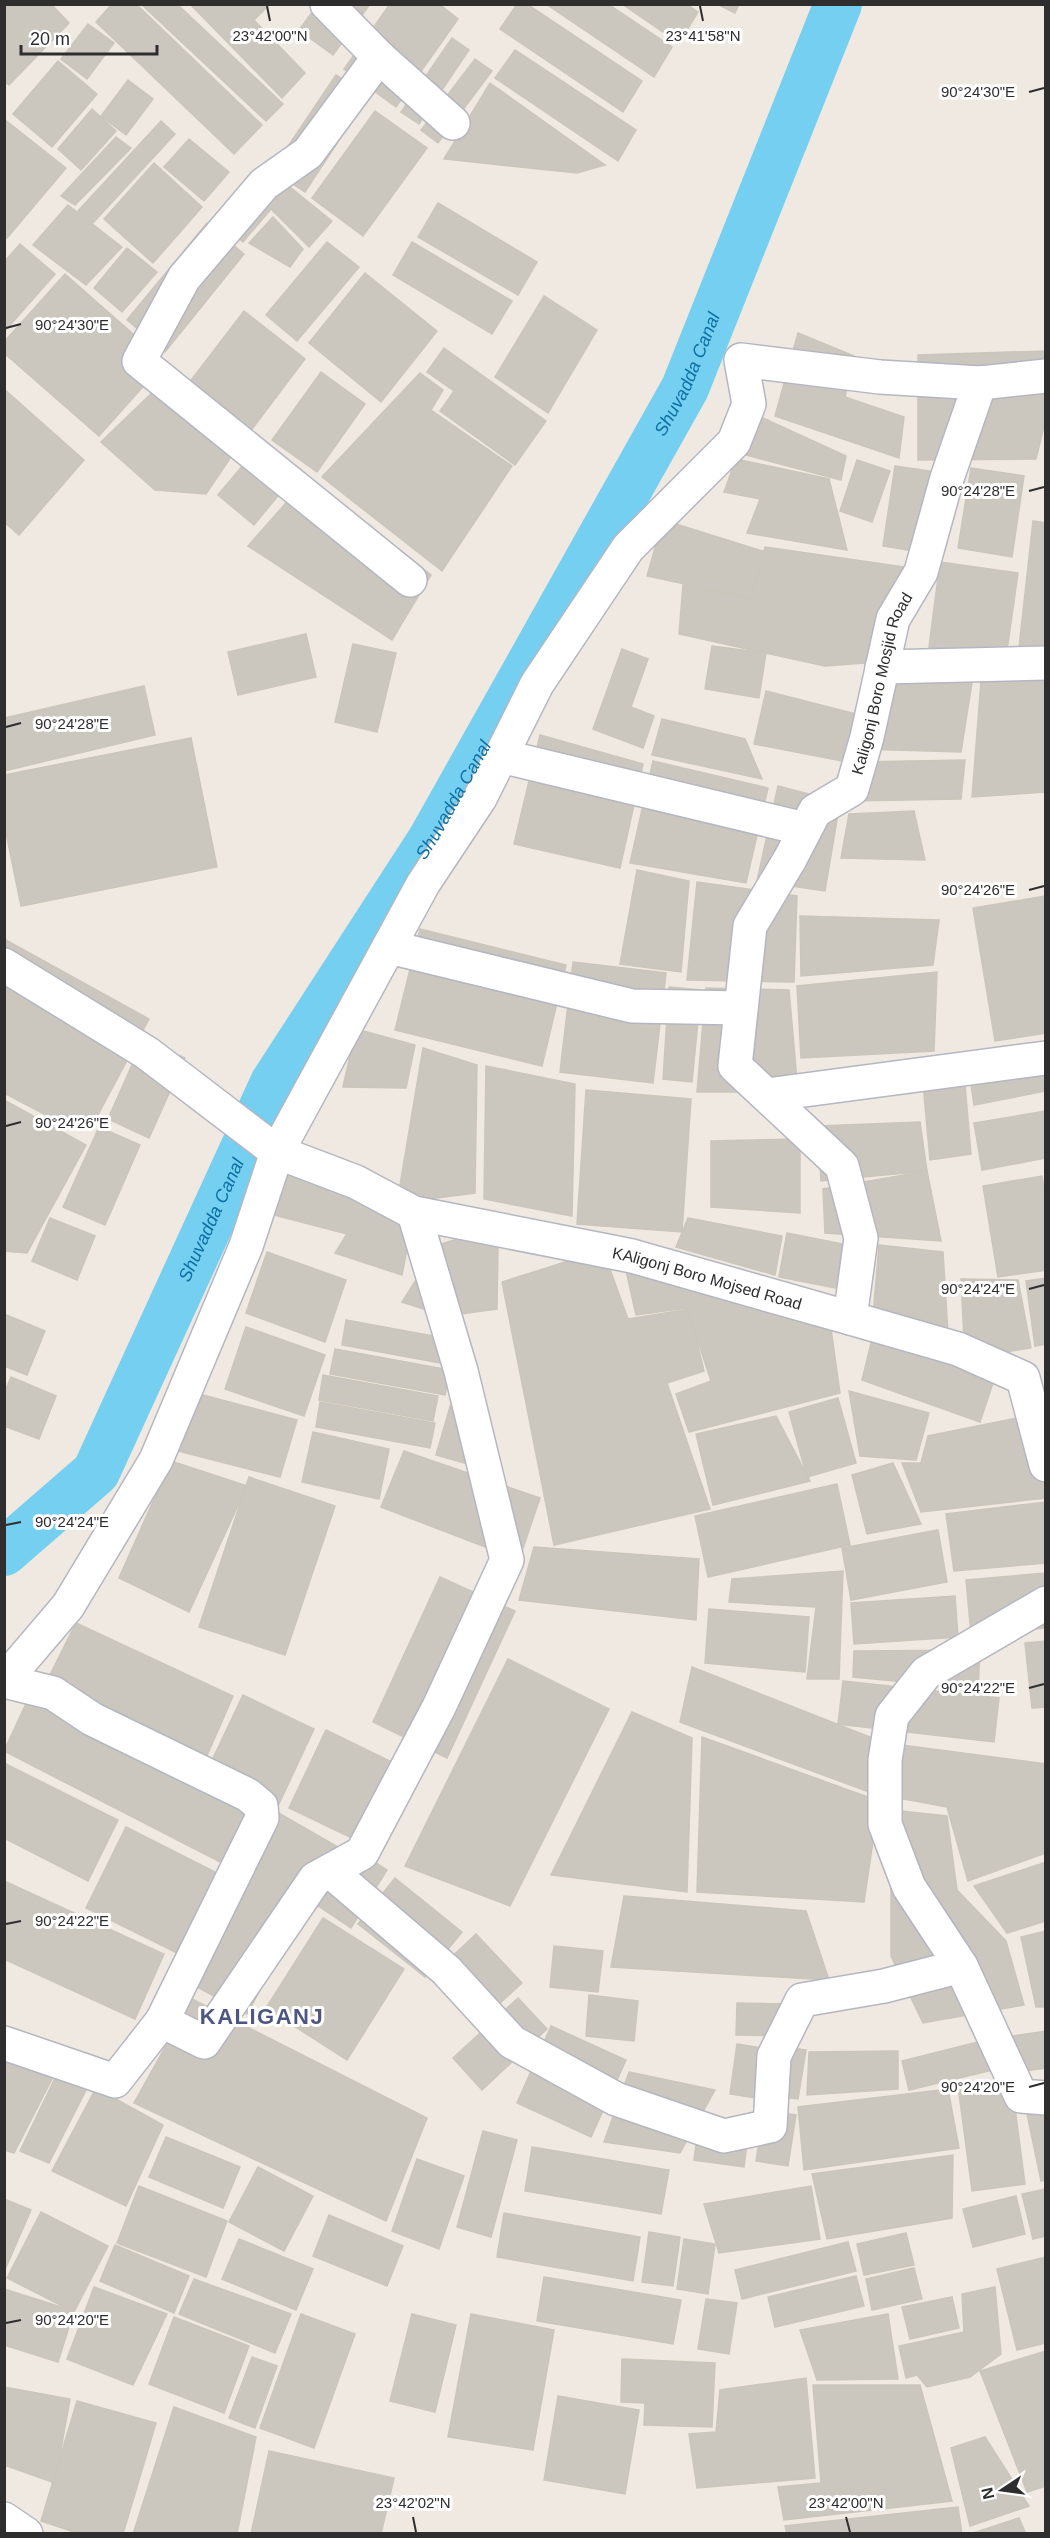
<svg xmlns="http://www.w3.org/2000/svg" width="1050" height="2538" font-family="Helvetica,sans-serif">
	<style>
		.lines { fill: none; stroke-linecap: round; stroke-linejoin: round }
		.canal { stroke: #75cff0; stroke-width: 48 }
		.building { fill: #cbc7bf; stroke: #cbc5ba; stroke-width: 1.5 }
		.street-casing { stroke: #b4b7c1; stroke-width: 36 }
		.street { stroke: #fff; stroke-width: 33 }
		.ticks { fill: none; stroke: #2e2e2e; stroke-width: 2 }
		.labels { text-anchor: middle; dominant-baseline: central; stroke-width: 6; stroke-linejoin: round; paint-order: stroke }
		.street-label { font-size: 16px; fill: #2e2e2e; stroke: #fff }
		.water-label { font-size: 18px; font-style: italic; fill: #0d6fa3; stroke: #fff }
		.district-label { font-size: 22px; font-weight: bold; letter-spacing: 1.5px; fill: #4d5680; stroke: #fff }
		.ticks-label { font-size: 15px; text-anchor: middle; fill: #2e2e2e; stroke: #fff; stroke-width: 6; stroke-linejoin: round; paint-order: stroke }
	</style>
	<rect width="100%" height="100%" fill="#efe9e1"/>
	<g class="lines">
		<path class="canal" id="s1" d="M4,1552L96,1472L274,1083L432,839L685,388L838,4"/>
	</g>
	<g class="building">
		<path d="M4,4H51L69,23L9,85L4,81Z"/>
		<path d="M112,4H136L262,125L234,154L96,22Z"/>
		<path d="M141,4H177L283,104L266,121Z"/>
		<path d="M190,4H270L254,20L305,73L282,98Z"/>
		<path d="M318,4H370L333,55L299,30Z"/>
		<path d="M390,4H439L458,19L396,107L344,69Z"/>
		<path d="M517,4H527L642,81L623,112L500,29Z"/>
		<path d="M546,4H608L672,47L654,77Z"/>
		<path d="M622,4H686L698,12L679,43Z"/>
		<path d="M717,4H739L735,13Z"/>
		<path d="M88,24L114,43L87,79L61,59Z"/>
		<path d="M452,38L469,50L419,124L401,112Z"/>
		<path d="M515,50L636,130L618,161L495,78Z"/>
		<path d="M475,59L492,71L438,143L421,130Z"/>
		<path d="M58,61L97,94L52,147L13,114Z"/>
		<path d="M336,75L368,96L305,192L272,170Z"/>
		<path d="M128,80L153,99L126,135L101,116Z"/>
		<path d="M490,83L605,165L577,173L444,159Z"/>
		<path d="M92,109L116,131L81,170L58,149Z"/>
		<path d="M375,111L427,148L363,236L312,198Z"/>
		<path d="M4,119L66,168L7,238L4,236Z"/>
		<path d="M161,121L175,134L92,224L78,211Z"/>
		<path d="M116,137L131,148L75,205L61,196Z"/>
		<path d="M189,139L229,172L204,201L164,167Z"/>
		<path d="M154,163L202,207L153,263L104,219Z"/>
		<path d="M264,166L332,221L309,247L271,209L243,242L214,217Z"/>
		<path d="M438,203L537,262L518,295L418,237Z"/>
		<path d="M68,205L122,247L86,285L33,245Z"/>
		<path d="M273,217L303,249L290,267L249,243Z"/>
		<path d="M207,223L244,254L165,352L127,320Z"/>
		<path d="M327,242L359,267L297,341L266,315Z"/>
		<path d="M412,242L512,301L492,334L393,275Z"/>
		<path d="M20,244L55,274L4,332V262Z"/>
		<path d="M127,248L157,272L122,312L94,288Z"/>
		<path d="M365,273L437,331L381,402L309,343Z"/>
		<path d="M65,274L165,362L99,436L4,353V342Z"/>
		<path d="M544,296L597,330L548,413L495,377Z"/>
		<path d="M244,311L305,359L237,449L175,401Z"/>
		<path d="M798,333L854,356L845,397L904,417L899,458L775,416Z"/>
		<path d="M444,348L546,421L515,465L440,411L454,391L427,372Z"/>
		<path d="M1046,351V419L1036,459L918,460V355Z"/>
		<path d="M321,372L365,404L317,472L272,440Z"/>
		<path d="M420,373L443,390L431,410L512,466L442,571L322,477Z"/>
		<path d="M157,388L233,454L206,494L155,490L101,442Z"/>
		<path d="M4,389L84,460L19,535L4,522Z"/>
		<path d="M761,417L846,456L841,480L746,455Z"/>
		<path d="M259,446L295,475L254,525L218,495Z"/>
		<path d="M736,459L829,479L847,550L747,533L760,499L724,492Z"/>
		<path d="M857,460L890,471L872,522L840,511Z"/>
		<path d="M895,466L949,474L936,555L883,546Z"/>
		<path d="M971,468L1024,476L1012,557L958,548Z"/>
		<path d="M307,479L431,575L392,640L248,546Z"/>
		<path d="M663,520L785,558L773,603L647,576Z"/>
		<path d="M1033,521L1046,523V654L1018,657Z"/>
		<path d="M765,547L905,567L878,662L825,666L679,634L683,585L751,599Z"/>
		<path d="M940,562L1018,573L1006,658L929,647Z"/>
		<path d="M306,634L316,677L238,695L228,652Z"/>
		<path d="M353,644L396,653L377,732L335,722Z"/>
		<path d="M712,646L766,653L759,698L705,689Z"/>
		<path d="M622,649L648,659L631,707L654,716L643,748L593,729Z"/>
		<path d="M1046,667V792L972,797L982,669Z"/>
		<path d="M874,674L973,676L961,752L861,749Z"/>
		<path d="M144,686L155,735L4,771V718Z"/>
		<path d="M766,691L864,716L852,763L754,744Z"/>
		<path d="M662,719L745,739L762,779L652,755Z"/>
		<path d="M540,735L643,764L620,868L514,844Z"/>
		<path d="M191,738L217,867L21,906L4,823V775Z"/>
		<path d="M965,760L961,799L849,801L858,762Z"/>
		<path d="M653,761L768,788L746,883L630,863Z"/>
		<path d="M778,786L840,802L825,891L757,881Z"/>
		<path d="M914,811L925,860L841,858L849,814Z"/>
		<path d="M637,870L689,881L681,972L620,964Z"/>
		<path d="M697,882L797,896L794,982L687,980Z"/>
		<path d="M1046,896V1033L995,1041L973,908Z"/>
		<path d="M800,916L939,920L933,965L801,976Z"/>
		<path d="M420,929L566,965L542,1066L395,1030Z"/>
		<path d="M4,939L149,1019L91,1128L65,1125L4,1093Z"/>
		<path d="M573,962L666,973L653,1083L560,1072Z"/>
		<path d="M937,972L934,1051L801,1058L797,986Z"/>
		<path d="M669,987L701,990L692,1082L663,1079Z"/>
		<path d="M706,988L789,990L798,1092H697Z"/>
		<path d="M356,1029L415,1045L406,1088L343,1087Z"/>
		<path d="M143,1040L185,1058L149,1138L108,1119Z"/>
		<path d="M1046,1044V1091L974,1105L967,1058Z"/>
		<path d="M423,1048L477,1065L475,1193L397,1203Z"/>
		<path d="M921,1062H963L971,1154L930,1160Z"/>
		<path d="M486,1066L575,1084L572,1216L484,1199Z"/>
		<path d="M586,1090L691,1099L682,1232L577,1224Z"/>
		<path d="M4,1100L86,1145L27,1253L4,1251Z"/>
		<path d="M1046,1111V1158L982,1170L974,1123Z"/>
		<path d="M920,1122L927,1171L821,1181L818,1126Z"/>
		<path d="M99,1127L140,1145L105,1225L63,1207Z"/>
		<path d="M800,1139V1213L711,1207V1141Z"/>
		<path d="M281,1167L416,1202L402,1275L335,1253L347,1234L274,1215Z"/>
		<path d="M927,1171L941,1241L825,1233L823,1189Z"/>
		<path d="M1042,1176L1046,1202V1270L998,1277L983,1186Z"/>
		<path d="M50,1218L95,1236L77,1280L32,1261Z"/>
		<path d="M688,1218L782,1236L775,1275L676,1247Z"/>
		<path d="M787,1233L843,1244L836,1288L779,1277Z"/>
		<path d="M474,1234L498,1244L497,1309L445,1316L402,1302L438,1245Z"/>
		<path d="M879,1245L943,1252L948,1333L873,1316Z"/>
		<path d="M603,1250L628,1319L689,1309L704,1371L667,1383L710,1509L554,1545L502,1282Z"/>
		<path d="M267,1252L346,1280L325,1342L246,1313Z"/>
		<path d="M623,1257L830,1322L840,1393L689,1432L676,1394L711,1381L687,1308L636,1315Z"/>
		<path d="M1046,1278V1344L1035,1346L1026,1281Z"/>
		<path d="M961,1279L1018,1280L1031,1348L992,1354L964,1339Z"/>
		<path d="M4,1314L45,1331L27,1375L4,1366Z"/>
		<path d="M346,1320L461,1341L457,1366L342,1345Z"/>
		<path d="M246,1327L325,1355L304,1416L225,1389Z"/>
		<path d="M873,1335L998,1368L980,1422L862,1380Z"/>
		<path d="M335,1349L450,1370L445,1395L330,1374Z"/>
		<path d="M466,1352L489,1470L436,1455Z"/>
		<path d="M323,1375L438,1396L433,1421L319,1400Z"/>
		<path d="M11,1377L56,1396L39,1439L4,1426V1394Z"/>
		<path d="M849,1391L929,1413L916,1460L860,1456Z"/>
		<path d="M203,1395L297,1420L280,1477L178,1451Z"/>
		<path d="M838,1398L856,1463L807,1477L789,1412Z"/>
		<path d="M320,1402L435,1423L430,1448L316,1427Z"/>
		<path d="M1046,1412V1498L921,1512L902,1463H921L928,1436Z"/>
		<path d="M776,1416L810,1481L713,1505L696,1434Z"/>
		<path d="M313,1432L389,1449L379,1499L302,1482Z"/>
		<path d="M404,1451L540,1498L519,1560L381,1507Z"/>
		<path d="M171,1461L247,1486L189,1612L119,1578Z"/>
		<path d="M893,1463L921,1524L867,1534L852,1475Z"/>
		<path d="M249,1477L335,1506L285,1655L199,1627Z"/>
		<path d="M837,1484L850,1545L708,1577L695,1516Z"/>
		<path d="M1046,1502V1563L954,1571L946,1514Z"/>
		<path d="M938,1530L947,1582L851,1600L842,1548Z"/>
		<path d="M534,1547L699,1559L696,1620L519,1600Z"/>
		<path d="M843,1571L839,1679H807L816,1607L729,1602L732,1579Z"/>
		<path d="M1046,1573V1628L971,1634L966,1580Z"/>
		<path d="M440,1577L515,1611L447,1758L373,1722Z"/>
		<path d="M955,1596L958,1637L854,1644L851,1603Z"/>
		<path d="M709,1609L809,1617L805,1672L705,1663Z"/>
		<path d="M76,1623L233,1696L205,1760L46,1683Z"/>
		<path d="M1046,1641V1707L1032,1708L1025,1643Z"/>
		<path d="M980,1650L978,1689L853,1677L854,1651Z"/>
		<path d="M508,1659L609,1709L510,1906L405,1866Z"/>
		<path d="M692,1667L885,1743L877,1795L680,1722Z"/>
		<path d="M843,1681L999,1698L994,1742L838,1724Z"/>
		<path d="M31,1693L257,1809L228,1866L4,1751Z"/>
		<path d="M243,1695L314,1729L277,1808L206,1773Z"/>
		<path d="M632,1712L692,1738L687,1892L551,1875Z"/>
		<path d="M326,1730L396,1764L360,1842L289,1808Z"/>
		<path d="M702,1737L879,1801L864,1902L697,1892Z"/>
		<path d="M894,1744L1046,1764V1853L968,1881L947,1807L887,1796Z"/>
		<path d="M4,1763L118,1820L88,1881L4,1838Z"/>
		<path d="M891,1810L947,1816L957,1890L1006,1941L1024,2005L923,2023L891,1956Z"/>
		<path d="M275,1811L338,1847L247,2014L184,1980Z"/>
		<path d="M126,1827L223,1876L183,1956L86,1908Z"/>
		<path d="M353,1848L387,1870L351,1928L317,1905Z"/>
		<path d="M1046,1862V1921L1007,1933L974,1886Z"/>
		<path d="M395,1878L462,1932L425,1977L358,1924Z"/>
		<path d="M4,1881L164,1954L135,2019L4,1959Z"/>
		<path d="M624,1896L806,1911L829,1980L611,1967Z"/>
		<path d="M323,1918L404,1969L347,2060L266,2008Z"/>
		<path d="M1046,1931V2007H1036L1021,1937Z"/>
		<path d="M476,1934L522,1983L488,2014L443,1965Z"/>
		<path d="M554,1946L603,1951L598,1992L550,1987Z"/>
		<path d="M589,1995L638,2001L634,2041L586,2036Z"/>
		<path d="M518,1998L547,2029L482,2090L453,2058Z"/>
		<path d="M192,1999L427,2118L386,2221L134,2103Z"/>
		<path d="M737,2003L787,2004V2036L736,2035Z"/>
		<path d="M551,2026L626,2060L591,2137L517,2103Z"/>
		<path d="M1046,2031V2068L1004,2074L999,2038Z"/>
		<path d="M990,2039L997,2069L909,2090L902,2061Z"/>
		<path d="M737,2044L769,2049L761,2099L730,2094Z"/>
		<path d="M774,2045L806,2050L798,2099L767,2095Z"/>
		<path d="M898,2051V2089L807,2095L809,2052Z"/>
		<path d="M4,2057L54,2075L14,2153L4,2150Z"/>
		<path d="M629,2072L715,2090L680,2153L604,2142Z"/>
		<path d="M57,2074L87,2088L49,2163L20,2151Z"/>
		<path d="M1011,2078L1025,2184L972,2191L958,2086Z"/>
		<path d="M1021,2085L1046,2086V2180L1041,2181Z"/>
		<path d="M96,2088L163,2125L126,2206L52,2171Z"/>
		<path d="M948,2089L959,2148L804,2170L798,2107Z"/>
		<path d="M764,2111L796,2115L788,2166L756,2161Z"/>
		<path d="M698,2128L748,2135L744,2167L694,2160Z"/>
		<path d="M483,2131L517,2140L491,2237L457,2227Z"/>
		<path d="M166,2137L240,2167L223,2208L149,2177Z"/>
		<path d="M532,2147L669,2170L661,2214L525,2191Z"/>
		<path d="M953,2155L952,2218L827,2239L812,2174Z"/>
		<path d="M417,2159L464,2176L439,2249L392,2231Z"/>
		<path d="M258,2167L313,2196L284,2251L229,2222Z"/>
		<path d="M139,2186L227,2221L206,2277L117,2243Z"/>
		<path d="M811,2186L820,2239L719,2253L704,2204Z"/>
		<path d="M1046,2189V2236L1033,2239L1022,2194Z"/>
		<path d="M1016,2196L1025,2234L973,2247L963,2209Z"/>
		<path d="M4,2199L31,2210L4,2272Z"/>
		<path d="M41,2212L108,2246L74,2312L7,2278Z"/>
		<path d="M504,2213L640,2237L633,2281L497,2257Z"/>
		<path d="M329,2215L403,2246L387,2286L313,2256Z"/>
		<path d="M649,2232L680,2237L673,2286L642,2282Z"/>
		<path d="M906,2233L914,2265L864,2275L857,2244Z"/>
		<path d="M239,2239L313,2269L296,2310L222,2279Z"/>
		<path d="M684,2239L715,2244L708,2294L677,2289Z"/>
		<path d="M848,2242L856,2271L742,2299L735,2270Z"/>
		<path d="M115,2245L189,2276L174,2313L100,2281Z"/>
		<path d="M1046,2257V2343L1017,2350L997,2269Z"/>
		<path d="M914,2268L922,2299L872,2310L866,2279Z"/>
		<path d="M856,2276L864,2306L775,2327L768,2297Z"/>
		<path d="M544,2277L681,2300L673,2344L537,2321Z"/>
		<path d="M194,2279L291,2314L275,2353L179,2314Z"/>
		<path d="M94,2287L167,2314L133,2385L67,2359Z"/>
		<path d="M995,2287L1001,2354L970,2377L927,2387L917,2375L906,2378L899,2346L964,2332L962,2294Z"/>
		<path d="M4,2289L74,2311L58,2362L4,2345Z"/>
		<path d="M952,2297L959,2328L910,2339L902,2307Z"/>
		<path d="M706,2299L737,2303L729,2354L698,2349Z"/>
		<path d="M301,2314L355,2334L314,2448L260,2428Z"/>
		<path d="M412,2314L456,2325L435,2412L390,2401Z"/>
		<path d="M471,2314L554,2330L533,2450L448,2437Z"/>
		<path d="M888,2314L898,2379L817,2380L800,2330Z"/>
		<path d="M174,2317L249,2346L224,2413L149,2384Z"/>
		<path d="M1046,2351V2486L1027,2492L980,2371Z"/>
		<path d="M252,2357L277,2366L255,2428L229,2418Z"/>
		<path d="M622,2359L715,2363L712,2427L644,2425L645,2403L621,2402Z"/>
		<path d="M806,2378L815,2478L697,2488L689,2434L716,2432L720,2390Z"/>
		<path d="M813,2385H920L952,2501L784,2520L778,2487L821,2483Z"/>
		<path d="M4,2387L70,2399L55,2483L4,2465Z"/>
		<path d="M558,2396L639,2410L625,2494L544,2480Z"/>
		<path d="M77,2401L156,2423L123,2534H80L41,2521Z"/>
		<path d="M174,2407L256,2437L237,2534H133Z"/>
		<path d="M985,2437L1029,2506L970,2526L951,2448Z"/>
		<path d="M269,2451L394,2478L381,2534H251Z"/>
		<path d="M958,2507L962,2534H787L785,2526Z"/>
		<path d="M1019,2518L1026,2534H973V2533Z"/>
	</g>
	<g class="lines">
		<defs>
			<g id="street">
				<path d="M327,4L379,57L453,123"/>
				<path d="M379,57L308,153L264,184L184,278L139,361L410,580"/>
				<path d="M882,667L1046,663"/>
				<path d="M501,756L805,829"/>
				<path d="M389,947L632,1006L741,1008"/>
				<path id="s2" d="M4,965L147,1053L277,1152L356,1182L414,1213L632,1256L850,1318L861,1238L842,1166L735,1066L750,926L790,859L815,811L852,789L867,737L893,619L921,572L947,478L980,383"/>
				<path d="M767,1095L1046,1058"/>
				<path d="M850,1318L958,1349L1023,1378L1046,1465"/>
				<path d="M4,1681L68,1606L156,1460L246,1246L277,1152L423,884L480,798L537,684L628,548L734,442L749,404L741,360L880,377L980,383L1046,376"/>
				<path d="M4,1681L53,1693L92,1719L248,1795L261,1806L262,1818L162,2021L115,2081L4,2043"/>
				<path d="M330,1871L446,1970L512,2042L616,2099L724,2136L770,2126L774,2056L802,2000L884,1986L961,1966L909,1887L885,1824V1760L892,1716L926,1673L1046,1603"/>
				<path d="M961,1966L1021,2096L1046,2098"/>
				<path d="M162,2021L204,2042L315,1879L362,1853L439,1707L507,1560L461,1371L414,1213"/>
				<path d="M4,2519L26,2534"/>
			</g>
		</defs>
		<use href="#street" class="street-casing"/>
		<use href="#street" class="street"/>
	</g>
	<path class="ticks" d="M267,6L270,21M700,6L703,21M1029,92L1044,88M6,328L21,324M1029,491L1044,487M6,727L21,723M1029,890L1044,886M6,1126L21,1122M1029,1289L1044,1285M6,1525L21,1522M1029,1688L1044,1684M6,1924L21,1921M1029,2087L1044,2083M6,2323L21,2320M413,2517L416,2532M846,2517L850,2532"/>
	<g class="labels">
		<g class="street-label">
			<text stroke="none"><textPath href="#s2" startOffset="1658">Kaligonj Boro Mosjid Road</textPath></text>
			<text stroke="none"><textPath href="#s2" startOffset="782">KAligonj Boro Mojsed Road</textPath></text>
		</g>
		<g class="water-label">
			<text stroke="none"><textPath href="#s1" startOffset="1371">Shuvadda Canal</textPath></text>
			<text stroke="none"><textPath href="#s1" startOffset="885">Shuvadda Canal</textPath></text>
			<text stroke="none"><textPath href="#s1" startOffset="399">Shuvadda Canal</textPath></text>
		</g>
		<g class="district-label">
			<text x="262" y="2016">KALIGANJ</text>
		</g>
	</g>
	<g class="ticks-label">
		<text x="270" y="41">23°42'00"N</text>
		<text x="703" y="41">23°41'58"N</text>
		<text x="978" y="97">90°24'30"E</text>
		<text x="72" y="330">90°24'30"E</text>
		<text x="978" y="496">90°24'28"E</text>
		<text x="72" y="729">90°24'28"E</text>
		<text x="978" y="895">90°24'26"E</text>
		<text x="72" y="1128">90°24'26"E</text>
		<text x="978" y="1294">90°24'24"E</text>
		<text x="72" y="1527">90°24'24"E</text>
		<text x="978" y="1693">90°24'22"E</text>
		<text x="72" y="1926">90°24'22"E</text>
		<text x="978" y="2092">90°24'20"E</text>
		<text x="72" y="2325">90°24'20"E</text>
		<text x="413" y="2508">23°42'02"N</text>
		<text x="846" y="2508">23°42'00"N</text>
	</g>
	<rect width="1050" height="2538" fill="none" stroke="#2e2e2e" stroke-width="12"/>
	<g transform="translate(1002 2490) rotate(257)" stroke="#ffffff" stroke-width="4.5" paint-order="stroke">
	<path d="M0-4.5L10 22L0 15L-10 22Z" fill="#2e2e2e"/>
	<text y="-9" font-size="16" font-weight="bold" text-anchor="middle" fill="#2e2e2e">N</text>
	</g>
	<path d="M21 45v9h136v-9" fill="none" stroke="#2e2e2e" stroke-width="3"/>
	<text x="30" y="45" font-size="18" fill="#2e2e2e" stroke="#ffffff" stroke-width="4.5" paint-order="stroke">20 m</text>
</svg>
